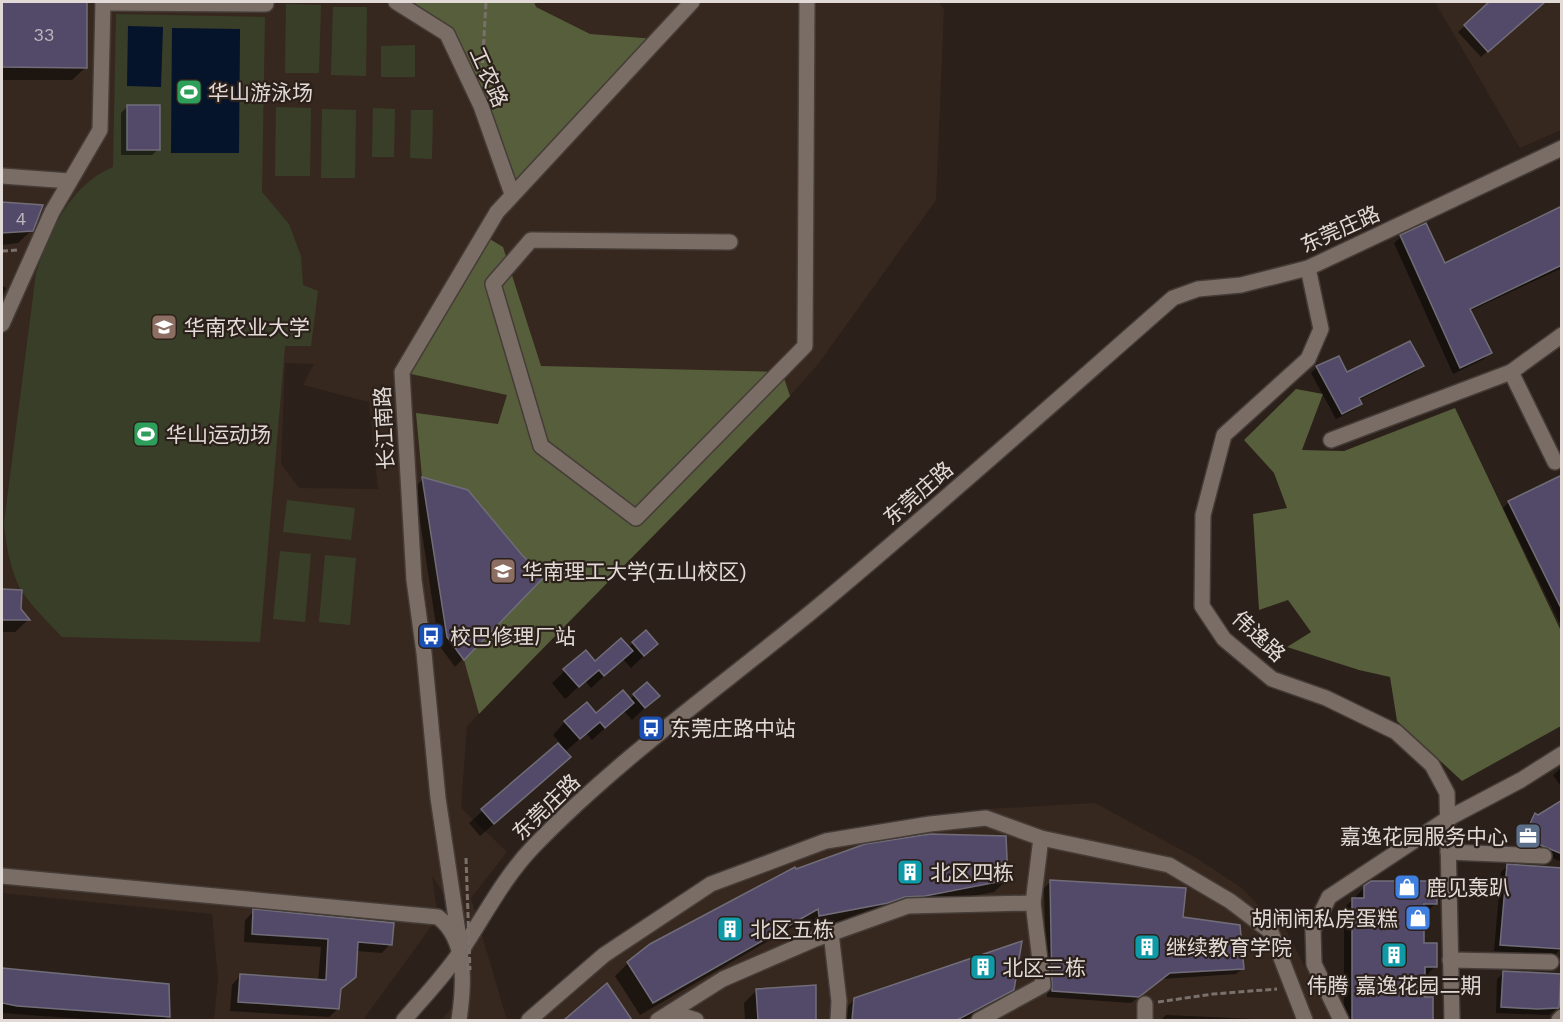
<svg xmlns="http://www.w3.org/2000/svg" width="1563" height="1022" font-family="'Work Sans','Noto Sans SC',sans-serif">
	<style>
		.built { fill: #37281f; fill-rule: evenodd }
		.green { fill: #393e28 }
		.forest { fill: #565e3b }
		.water { fill: #05132b }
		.shadow { fill: #0007 }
		.building { fill: #534a6a; stroke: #706d79; stroke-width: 1.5 }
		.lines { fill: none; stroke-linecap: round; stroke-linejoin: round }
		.minor-casing { stroke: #453c37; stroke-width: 18 }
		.path { stroke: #7a716c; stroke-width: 3; stroke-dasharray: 6 3; stroke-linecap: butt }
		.minor { stroke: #7a6d66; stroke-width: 15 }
		.path-bridge { stroke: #7a716c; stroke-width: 3; stroke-dasharray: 6 3; stroke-linecap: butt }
		.labels { text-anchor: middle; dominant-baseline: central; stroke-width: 4.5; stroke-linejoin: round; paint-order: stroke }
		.number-label { font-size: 18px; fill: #beb6bb }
		.street-label { font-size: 21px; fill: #e2dad6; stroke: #2b201a }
		.poi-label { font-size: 21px; fill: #e2dad6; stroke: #2b201a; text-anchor: start }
	</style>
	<rect width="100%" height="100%" fill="#2b201a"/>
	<g class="built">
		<path d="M2,2H939L944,9L936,200L819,363L790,396L467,726L461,808L507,852L471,898L507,1020H441L469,989L471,935L432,876L438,917L363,1020H214L218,978L212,914L2,893ZM285,363L314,364L303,385L369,402L378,489L299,488L281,464Z"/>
		<path d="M1435,2H1561V130L1520,148Z"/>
		<path d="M1095,803L1198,859L1240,887L1276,923L1281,920L1332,1020H520L606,947L712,876L828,832L932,815L987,809Z"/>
	</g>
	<g class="green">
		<path d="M286,4L321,5L319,73H285Z"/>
		<path d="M333,7H367L366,76L331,75Z"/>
		<path d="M116,14L265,17L262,192L289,224L301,256L303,285L318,291L311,346H285L260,642L62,637C49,623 24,599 17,582C9,563 6,543 4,523L36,273C50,231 70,185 113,167Z"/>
		<path d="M415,45V77H381V46Z"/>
		<path d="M276,107L311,108L310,176H275Z"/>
		<path d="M373,108L395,109L394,157H372Z"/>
		<path d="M322,109L356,110L355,178H321Z"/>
		<path d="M411,110H433L432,159L410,158Z"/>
		<path d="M287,500L355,508L351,540L283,532Z"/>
		<path d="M280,551L311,554L305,622L273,619Z"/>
		<path d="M325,555L356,558L350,625L319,622Z"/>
	</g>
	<g class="forest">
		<path d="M396,2H534L536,7L590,34L656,39L512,194L447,34Z"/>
		<path d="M483,235L503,247L541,366L782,372L790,396L479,714L464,660L543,577L522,555L468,490L422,477L416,413L498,424L507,395L402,372Z"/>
		<path d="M1296,389L1323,394L1302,450L1344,451L1455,408L1561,631V726L1462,781L1397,721L1390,677L1359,670L1287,647L1311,632L1288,600L1259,610L1253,514L1287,508L1274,473L1244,440Z"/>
	</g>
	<g class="water">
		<path d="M128,26L163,27L161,87L127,86Z"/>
		<path d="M172,28L240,29L239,153H171Z"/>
	</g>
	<g class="shadow">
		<path d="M2,2H86L85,68L72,80H2Z"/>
		<path d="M1492,2H1543L1481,57L1458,32Z"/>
		<path d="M128,106L159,149L152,155H121V113Z"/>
		<path d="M2,204L41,206L32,230L18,243L2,245Z"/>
		<path d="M1562,217V268L1470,311L1490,353L1484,359L1453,374L1394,243L1401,237L1425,225L1444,265Z"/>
		<path d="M3,286L6,288L2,298V287Z"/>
		<path d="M1422,366L1416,372L1359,400L1361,404L1354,410L1336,419L1311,373L1317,367L1346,374Z"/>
		<path d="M1562,476V628L1503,508L1509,502Z"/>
		<path d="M423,479L521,556L542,577L455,667L439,645L415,487Z"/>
		<path d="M2,591H20V609L28,620L15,632H2Z"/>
		<path d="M633,643L656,644L631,668L623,659L591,688L585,681L565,699L552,683L585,652L595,663L628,648Z"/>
		<path d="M647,684L657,696L632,720L624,711L592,740L586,733L565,752L556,770L480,836L469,823L560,743L553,735L565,722L596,715L629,700Z"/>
		<path d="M1562,767V788L1553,775Z"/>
		<path d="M1562,802L1560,861L1518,845L1529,821L1535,815L1538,816Z"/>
		<path d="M1508,866L1561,948L1555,955L1494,951L1501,872Z"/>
		<path d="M795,871L1007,880L994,892L806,928L805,920L640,1015L615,976L628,963Z"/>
		<path d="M1050,882L1182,918L1243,968L1236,974L1162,979L1131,1003L1047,997L1044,888Z"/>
		<path d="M1365,887L1436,903L1427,912H1423V945L1435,966L1427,975H1424V999L1431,1020H1344V908L1353,899H1356V896Z"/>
		<path d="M254,911L390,944L382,953L356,951L339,990L338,1009L329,1017L230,1011L232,985L240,976L318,981L321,947L244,942L245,920Z"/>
		<path d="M2,970L167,986L169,1016L164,1020H97L2,1013Z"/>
		<path d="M1504,973L1558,1007L1549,1015L1496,1013L1497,979Z"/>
		<path d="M607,985L629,1020H566Z"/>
		<path d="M814,986L815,1020H745L744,1003L757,990Z"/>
		<path d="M1013,989L1000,1002L964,1020H841L842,1012L855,999Z"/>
		<path d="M1166,1015L1280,1020H1161Z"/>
	</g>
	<g class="building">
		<path d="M2,2H87V68L2,67Z"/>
		<path d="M1489,2H1545L1488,52L1464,25Z"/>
		<rect x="127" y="105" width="33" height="45"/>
		<path d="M2,202L43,205L33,231L2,233Z"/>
		<path d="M1562,206V265L1470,309L1492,353L1460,368L1400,235L1426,223L1445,263Z"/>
		<path d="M1410,341L1424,366L1359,398L1362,404L1342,414L1316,366L1339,356L1347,372Z"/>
		<path d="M1562,475V610L1508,501Z"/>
		<path d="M422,477L468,490L522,555L544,577L464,660L447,637Z"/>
		<path d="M2,589L22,590L21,609L30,620H2Z"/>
		<path d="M646,630L658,644L644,656L632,642Z"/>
		<path d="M621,638L633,651L604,676L599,670L579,687L563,669L586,650L595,661Z"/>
		<path d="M647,682L660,696L645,708L633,694Z"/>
		<path d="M623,690L634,703L605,728L600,722L580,739L564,721L587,702L596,713Z"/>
		<path d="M558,743L571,757L494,824L481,809Z"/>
		<path d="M1562,800V854L1523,838L1535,813L1538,815Z"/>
		<path d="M930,834L1006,836L1008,880L925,896L905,897L888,903L819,916L818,909L653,1003L627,962L650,944L795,867L796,869L865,844Z"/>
		<path d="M1507,864L1562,868V949L1500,945Z"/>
		<path d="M1050,880L1186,888L1183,917L1240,925L1244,969L1170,973L1139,997L1052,991Z"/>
		<path d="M1371,881H1437V904H1424V943H1437V967H1425V997H1433V1020H1352V898H1364V886Z"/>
		<path d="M253,909L394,923L392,945L358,942L356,977L341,989L339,1009L238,1002L240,974L326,980L328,939L252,934Z"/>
		<path d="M1022,941L1014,990L957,1020H852L854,998Z"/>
		<path d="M2,968L169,984L170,1017L17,1006L2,1003Z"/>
		<path d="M1503,971L1561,974L1559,1008L1537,1009L1501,1007Z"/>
		<path d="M607,983L632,1020H564Z"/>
		<path d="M816,985V1020H758L756,989Z"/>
	</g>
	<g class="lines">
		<defs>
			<g id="minor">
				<path d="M396,2L447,34L481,106L512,194"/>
				<path d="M103,3L266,4V2"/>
				<path d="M2,176L70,181"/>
				<path d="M730,242L531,240L493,284L541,446L636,518L805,346L807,2"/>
				<path d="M1308,268L1321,329L1308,359L1224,435L1203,515L1202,606L1224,639L1272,679L1326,698L1396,732L1432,765L1447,793L1452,1020"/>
				<path d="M2,324L52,212L100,130L103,2"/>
				<path d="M1511,372L1555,462"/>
				<path d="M1331,440L1511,372L1562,335"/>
				<path d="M1448,852L1544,856"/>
				<path d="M2,876L438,917C468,940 464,986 459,1020"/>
				<path d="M831,933L839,1001L838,1020"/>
				<path d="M461,952L438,798L424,653L414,580L402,372L497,212L692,2"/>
				<path d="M1450,960L1551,962"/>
				<path d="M671,1012L696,1020"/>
				<path d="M404,1020C423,998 445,975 461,951C485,915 504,877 534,846C623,754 729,681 827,599C944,501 1058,399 1173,298L1198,289L1241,285L1308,268L1562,148"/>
				<path d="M529,1020L604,955L711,884L826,841L930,824L986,818L1041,838L1169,865L1230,901L1271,932L1305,1020"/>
				<path d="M658,1020L723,979L813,940L908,906L1033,903L1041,838"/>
				<path d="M979,1020L1043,985L1033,903"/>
				<path d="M1145,1020V1004"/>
				<path d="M1341,1020L1314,964L1313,930L1329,897L1447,819L1521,780L1562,754"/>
				<path d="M1559,1020L1562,1017"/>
			</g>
		</defs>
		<use href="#minor" class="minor-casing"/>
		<g class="path">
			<path d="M482,72L486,2"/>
			<path d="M2,251L19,250"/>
			<path d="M1158,1002L1213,994L1277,989"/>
		</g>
		<use href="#minor" class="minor"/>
		<path class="path-bridge" d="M466,858L470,970"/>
	</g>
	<defs>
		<symbol id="stadium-square" viewBox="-11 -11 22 22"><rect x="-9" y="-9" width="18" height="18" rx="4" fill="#2e9e5b" stroke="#2b201a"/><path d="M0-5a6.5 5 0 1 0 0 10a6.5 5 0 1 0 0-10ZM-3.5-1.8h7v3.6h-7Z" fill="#fff"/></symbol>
		<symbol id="university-square" viewBox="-11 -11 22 22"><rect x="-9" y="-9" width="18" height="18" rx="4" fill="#8d6e63" stroke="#2b201a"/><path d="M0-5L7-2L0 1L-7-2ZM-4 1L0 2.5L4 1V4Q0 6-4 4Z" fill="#fff"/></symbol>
		<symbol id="bus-square" viewBox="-11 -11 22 22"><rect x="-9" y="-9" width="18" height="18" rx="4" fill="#1a4fb4" stroke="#2b201a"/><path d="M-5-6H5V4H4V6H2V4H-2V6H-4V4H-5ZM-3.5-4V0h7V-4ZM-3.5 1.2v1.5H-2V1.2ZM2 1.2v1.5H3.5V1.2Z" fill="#fff"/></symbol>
		<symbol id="office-square" viewBox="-11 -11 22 22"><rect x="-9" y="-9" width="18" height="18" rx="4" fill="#5c6f8a" stroke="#2b201a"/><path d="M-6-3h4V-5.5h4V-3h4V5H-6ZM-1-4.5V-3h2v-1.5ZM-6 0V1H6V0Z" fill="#fff"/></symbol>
		<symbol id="building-square" viewBox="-11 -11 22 22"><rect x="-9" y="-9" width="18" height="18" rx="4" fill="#0f9aa8" stroke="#2b201a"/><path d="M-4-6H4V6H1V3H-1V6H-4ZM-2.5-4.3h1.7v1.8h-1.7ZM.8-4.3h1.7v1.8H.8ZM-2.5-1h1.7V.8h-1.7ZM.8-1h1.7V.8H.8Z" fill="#fff"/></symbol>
		<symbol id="shop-square" viewBox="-11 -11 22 22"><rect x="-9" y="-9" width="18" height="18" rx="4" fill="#3f7fe0" stroke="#2b201a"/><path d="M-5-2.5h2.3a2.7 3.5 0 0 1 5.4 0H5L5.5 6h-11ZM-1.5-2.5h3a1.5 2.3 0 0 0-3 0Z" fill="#fff"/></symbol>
	</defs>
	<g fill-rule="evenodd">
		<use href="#stadium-square" x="174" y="77" width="30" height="30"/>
		<use href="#university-square" x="149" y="312" width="30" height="30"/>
		<use href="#stadium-square" x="131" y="419" width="30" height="30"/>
		<use href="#university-square" x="488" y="556" width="30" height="30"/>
		<use href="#bus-square" x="416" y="621" width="30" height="30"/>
		<use href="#bus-square" x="636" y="713" width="30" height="30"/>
		<use href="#office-square" x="1513" y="821" width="30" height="30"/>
		<use href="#building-square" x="895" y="857" width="30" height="30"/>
		<use href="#shop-square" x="1392" y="872" width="30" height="30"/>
		<use href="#shop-square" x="1403" y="903" width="30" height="30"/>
		<use href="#building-square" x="715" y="914" width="30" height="30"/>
		<use href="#building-square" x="1132" y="932" width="30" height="30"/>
		<use href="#building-square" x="1379" y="940" width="30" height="30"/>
		<use href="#building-square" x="968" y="952" width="30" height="30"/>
	</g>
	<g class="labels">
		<g class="number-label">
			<text x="44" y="34">33</text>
			<text x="21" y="218">4</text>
		</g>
		<g class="street-label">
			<text transform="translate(489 77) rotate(66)">工农路</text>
			<text transform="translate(1340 229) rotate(-24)">东莞庄路</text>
			<text transform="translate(384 428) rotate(-93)">长江南路</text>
			<text transform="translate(918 493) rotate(-41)">东莞庄路</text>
			<text transform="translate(1259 636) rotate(43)">伟逸路</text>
			<text transform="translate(546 807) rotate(-44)">东莞庄路</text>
		</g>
		<g class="poi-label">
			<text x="208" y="92">华山游泳场</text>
			<text x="184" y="327">华南农业大学</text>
			<text x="166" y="434">华山运动场</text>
			<text x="522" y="571">华南理工大学(五山校区)</text>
			<text x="450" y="636">校巴修理厂站</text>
			<text x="670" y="728">东莞庄路中站</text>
			<text x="1508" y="836" text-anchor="end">嘉逸花园服务中心</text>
			<text x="930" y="872">北区四栋</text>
			<text x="1426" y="887">鹿见轰趴</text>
			<text x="1398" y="918" text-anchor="end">胡闹闹私房蛋糕</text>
			<text x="750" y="929">北区五栋</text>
			<text x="1166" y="947">继续教育学院</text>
			<text x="1002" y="967">北区三栋</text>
			<text x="1394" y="985" text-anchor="middle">伟腾 嘉逸花园二期</text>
		</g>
	</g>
	<rect width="1563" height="1022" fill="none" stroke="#e2dad6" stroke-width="6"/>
</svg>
